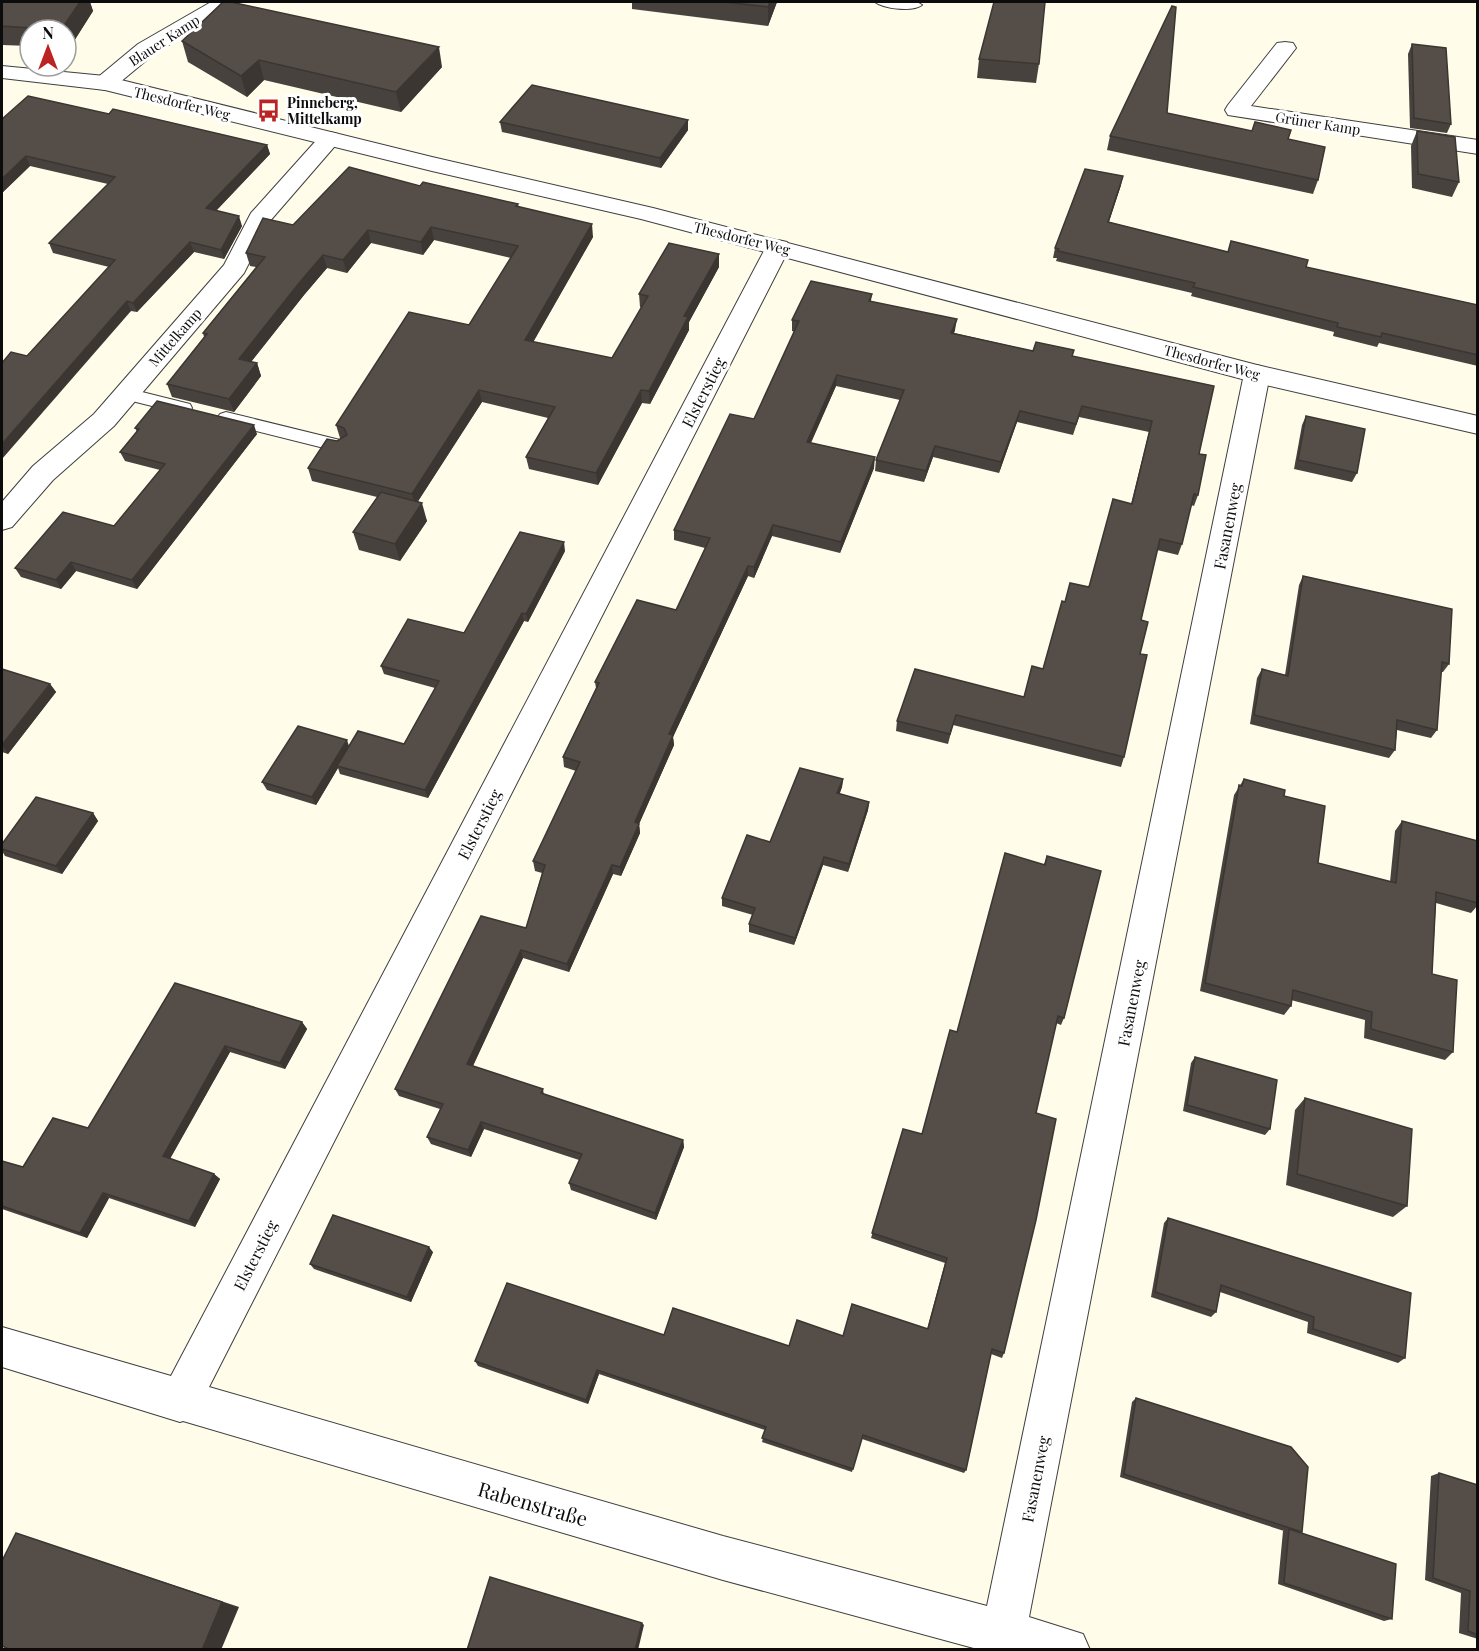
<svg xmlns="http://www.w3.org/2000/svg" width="1479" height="1651" font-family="'Playfair Display',serif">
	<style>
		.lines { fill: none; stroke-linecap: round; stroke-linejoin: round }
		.service-casing { stroke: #3f3f3f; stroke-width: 2 }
		.minor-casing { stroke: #3f3f3f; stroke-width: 2 }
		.tertiary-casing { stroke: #3f3f3f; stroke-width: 2 }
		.service { fill: #fff; fill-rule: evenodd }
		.minor { fill: #fff; fill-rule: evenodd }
		.tertiary { fill: #fff; fill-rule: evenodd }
		.wall { fill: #48423e }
		.shaded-wall { fill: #3b3632 }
		.building { fill: #544d48; stroke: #3b3632; stroke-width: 1.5 }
		.labels { text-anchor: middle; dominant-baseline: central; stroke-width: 6; stroke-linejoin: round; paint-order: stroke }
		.far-street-label { font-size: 14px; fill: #0c0c0c; stroke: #fff }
		.far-poi-label { font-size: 14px; font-weight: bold; fill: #0c0c0c; stroke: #fff; text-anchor: start }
		.street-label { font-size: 16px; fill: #0c0c0c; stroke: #fff }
		.near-street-label { font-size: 20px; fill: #0c0c0c; stroke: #fff }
	</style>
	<rect width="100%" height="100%" fill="#fffcea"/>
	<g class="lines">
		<defs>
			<g id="service">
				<path d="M875,2H917L922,5C913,12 884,9 875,2Z"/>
				<path d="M126,388L190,404L192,408L190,412L184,414L120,398L118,394L120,390Z"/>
				<path d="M226,412L340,440L346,442L349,446L346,450L340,452L220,422L217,418L220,414Z"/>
			</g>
			<g id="minor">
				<path d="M211,2H235L232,6L154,54L113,88L105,90L97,88L94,83L97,78L138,44Z"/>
				<path d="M1285,42L1293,43L1296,48L1251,106L1478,140V154L1228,115L1225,110L1228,105L1277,43Z"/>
				<path d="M330,132L338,134L341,139L270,221L244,273L114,426L53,480L12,527L2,530V502L33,466L94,414L224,265L251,213L322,134Z"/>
				<path d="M778,240L787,242L790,247L209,1387L723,1536L987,1606L1244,374L1248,368L1257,365L1266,368L1270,374L1029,1617L1083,1634L1090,1650H981L723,1580L183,1421L180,1422L2,1367V1327L171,1376L766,247L769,242Z"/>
			</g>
			<path id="tertiary" d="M2,66L105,76L432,157L653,208L1257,365L1478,416V434L1257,383L641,219L432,171L105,90L2,78Z"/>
		</defs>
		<use href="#service" class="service-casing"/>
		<use href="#minor" class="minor-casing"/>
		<use href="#tertiary" class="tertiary-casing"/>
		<use href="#service" class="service"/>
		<use href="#minor" class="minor"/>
		<use href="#tertiary" class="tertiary"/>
	</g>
	<g class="wall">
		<path d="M2,2H90L93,11L69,49L66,48V30H30V46L2,45Z"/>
		<path d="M632,2H777L768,26L632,9Z"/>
		<path d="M182,41L442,67L401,112L264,80L247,97L188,62Z"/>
		<path d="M1412,44L1451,124L1447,133L1410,128L1408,54Z"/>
		<path d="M979,59L1039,64L1036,83L977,78Z"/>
		<path d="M1167,113L1288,139L1318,180L1313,194L1107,150L1110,136Z"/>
		<path d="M109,114L267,145L270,154L216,211L242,226L224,259L194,252L137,312L131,311L27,356L109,267L53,253L49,243L108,184L30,166L2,193V119Z"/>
		<path d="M688,120V130L661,168L502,132L500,122Z"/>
		<path d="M1417,131L1459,182L1452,197L1412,188L1411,146Z"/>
		<path d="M1121,185L1109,222L1228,252L1306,267L1478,305V366L1379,343L1377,347L1333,336L1334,332L1191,296L1192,293L1056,261L1057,258H1053L1055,248Z"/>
		<path d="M420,186L518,204L519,207L593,237L533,342L612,358L642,308L640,307L639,294L719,267L689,322V330L650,404L642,403L598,485L529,469L526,457L548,418L482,402L418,501L427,521L400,561L359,550L353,532L377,497L312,481L308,468L337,441L342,438H340L336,425L469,325L511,258L434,240L423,255L371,243L347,273L327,268L304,295L251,362L257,363L261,376L234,412L172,397L167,384L204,337L203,333L256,267L250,266L246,253L293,225Z"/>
		<path d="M872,294L871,301L955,330L954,333L1033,351L1072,356L1199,454L1198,495L1194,506L1191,505L1182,544L1178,555L1157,550L1141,620L1140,654L1124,757L1121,767L953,725L948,744L896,731L897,721L1024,697L1043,669L1065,602L1088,587L1131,504L1149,432L1079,417L1073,435L1017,422L999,473L933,457L924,482L875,471L876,460L900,400L836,386L811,443L874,468L840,553L772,536L754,578L748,576L673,737L674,745L639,824L640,833L621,876L613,874L569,972L523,958L473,1066L543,1089L544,1095L683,1140L684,1147L656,1220L571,1190L569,1183L579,1160L484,1129L471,1157L431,1144L427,1137L440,1109L399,1096L395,1089L526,928L542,873L535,871L533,861L576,771L564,767L563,757L596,688L595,682L676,610L705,548L674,540V530L754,419L795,332L792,331V320Z"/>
		<path d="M1306,416L1357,473L1352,482L1294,469L1302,425Z"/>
		<path d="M135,428L257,434L137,589L76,571L61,589L21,577L15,568L114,526L160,470L125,461L120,452L137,432Z"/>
		<path d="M565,551L528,622L524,621L428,798L340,774L338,768L316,805L267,790L262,782L349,746L404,744L435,688L384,674L381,666L464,633Z"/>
		<path d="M1303,576L1449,664L1443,672H1441L1437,730L1431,738L1397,730L1395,750L1389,758L1250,724L1257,678L1262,669L1285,675L1299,585Z"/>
		<path d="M2,669L50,684L56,692L8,754L2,752Z"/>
		<path d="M843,779L842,787L839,794L869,802L868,810L848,872L823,865L794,945L749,932V924L753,915L722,906V898L770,842Z"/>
		<path d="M1244,779L1284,796L1318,863L1390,882L1395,831L1402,821L1478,841V905L1471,913L1436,903L1432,974L1453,1052L1445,1060L1364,1038L1365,1020L1291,1000V1006L1284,1015L1200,991L1234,795Z"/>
		<path d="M93,813L98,821L62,874L5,856L2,851V844Z"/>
		<path d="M1047,856L1064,1018L1061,1025L1056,1023L1036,1113L1004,1353L1002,1358L991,1354L966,1470L964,1473L862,1439L852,1472L762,1442L765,1430L599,1374L588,1404L478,1366L475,1361L664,1335L789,1346L843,1336L927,1329L945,1263L871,1238L903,1129L922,1134L957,1032L1044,864Z"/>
		<path d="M175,983L302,1022L307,1029L285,1069L230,1052L170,1159L214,1174L220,1179L195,1227L109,1198L87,1238L2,1209V1161L23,1167L88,1128Z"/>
		<path d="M1195,1057L1270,1129L1265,1135L1183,1111L1191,1063Z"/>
		<path d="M1305,1098L1407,1206L1393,1217L1286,1185L1295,1110Z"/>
		<path d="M1168,1218L1405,1358L1398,1363L1307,1333L1308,1322L1220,1292L1216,1312L1211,1317L1151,1297L1164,1223Z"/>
		<path d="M433,1252L411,1302L314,1269L310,1264Z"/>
		<path d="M1136,1398L1301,1533L1392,1619L1384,1621L1278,1584L1283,1531H1284L1120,1477L1132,1402Z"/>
		<path d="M1439,1473L1478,1485V1639L1459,1633L1461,1593L1425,1580L1431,1476Z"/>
	</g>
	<g class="shaded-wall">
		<path d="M80,2H90L93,11L69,49L66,42V30H61Z"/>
		<path d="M770,2H777L768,26V7Z"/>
		<path d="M439,47L442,67L401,112L396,92Z"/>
		<path d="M259,60L264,80L247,97L241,76Z"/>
		<path d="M688,120V130L661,168L660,158Z"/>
		<path d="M267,145L270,154L209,218L206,208Z"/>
		<path d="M26,156L30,166L2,193V179Z"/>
		<path d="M1123,176L1121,185L1105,232L1108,222Z"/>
		<path d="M239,216L242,226L224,259L221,250Z"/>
		<path d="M592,224L593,237L527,353L525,340Z"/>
		<path d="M431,227L434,240L423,255L421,242Z"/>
		<path d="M368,230L371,243L347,273L343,260Z"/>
		<path d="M190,242L194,252L137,312L133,303Z"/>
		<path d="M719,254V267L689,322V330L650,404L649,391L684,316Z"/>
		<path d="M323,255L327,268L304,295L243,372L239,359L300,282Z"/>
		<path d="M127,301L131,311L2,459V444Z"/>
		<path d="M957,319L955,330L950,344L951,333Z"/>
		<path d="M257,363L261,376L234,412L229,399Z"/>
		<path d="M837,375L836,386L806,453L807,442Z"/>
		<path d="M479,390L482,402L415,506L412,494Z"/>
		<path d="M641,390L642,403L598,485L596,473Z"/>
		<path d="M1020,411L1017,422L999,473L1001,462Z"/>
		<path d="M254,425L257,434L137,589L132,580Z"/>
		<path d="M935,446L933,457L924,482L926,471Z"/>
		<path d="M875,457L874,468L840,553L841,542Z"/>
		<path d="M422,503L427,521L400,561L395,544Z"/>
		<path d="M773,525L772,536L754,578V567Z"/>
		<path d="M564,542L565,551L528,622L526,614Z"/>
		<path d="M71,562L76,571L61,589L56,580Z"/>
		<path d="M748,566V576L673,737L674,745L639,824L640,833L621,876L620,867L635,822L669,734Z"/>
		<path d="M522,613L524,621L428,798L425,790Z"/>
		<path d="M50,684L56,692L8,754L2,745Z"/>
		<path d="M347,740L350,749L337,766L338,768L316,805L312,797Z"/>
		<path d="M843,779L842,787L837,802V793Z"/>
		<path d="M869,802L868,810L848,872L849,864Z"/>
		<path d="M93,813L98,821L62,874L56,866Z"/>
		<path d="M824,857L823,865L794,945L795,938Z"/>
		<path d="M612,865L613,874L569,972L567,964Z"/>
		<path d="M521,950L523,958L470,1072L467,1064Z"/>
		<path d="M302,1022L307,1029L285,1069L280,1063Z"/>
		<path d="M225,1046L230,1052L168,1162L163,1156Z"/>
		<path d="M481,1122L484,1129L471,1157L468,1150Z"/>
		<path d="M683,1140L684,1147L656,1220L655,1213Z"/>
		<path d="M214,1174L220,1179L195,1227L189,1221Z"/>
		<path d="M103,1193L109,1198L87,1238L80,1233Z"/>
		<path d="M429,1247L433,1252L411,1302L407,1297Z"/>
		<path d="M597,1370L599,1374L588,1404L586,1400Z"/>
		<path d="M16,1533L239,1607L221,1650H202Z"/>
		<path d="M642,1623L644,1625L638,1650H635Z"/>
	</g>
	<g class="building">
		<path d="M2,2H80L61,30L2,26Z"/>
		<path d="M223,2H231L439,47L396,92L259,60L241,76L182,41Z"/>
		<path d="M724,2H770L768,7Z"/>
		<path d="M994,2H1045L1039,64L979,59Z"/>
		<path d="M1172,6L1176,7L1167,113L1252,131L1255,122L1291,130L1288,139L1325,147L1318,180L1110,136Z"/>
		<path d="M1412,44L1446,48L1451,124L1414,118Z"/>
		<path d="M532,85L688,120L660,158L500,122Z"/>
		<path d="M28,96L109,114L113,109L267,145L206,208L239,216L221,250L190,242L133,303L127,301L2,444V363L11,352L27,356L115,260L49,243L115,177L26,156L2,179V119Z"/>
		<path d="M1417,131L1455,137L1459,182L1418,174Z"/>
		<path d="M349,167L420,186L423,182L518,204L516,206L592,224L525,340L612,358L648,296L639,294L669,243L719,254L684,316L688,317L649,391L641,390L596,473L526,457L555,407L479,390L412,494L308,468L327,439L337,441L347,435L344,428L336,425L409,312L469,325L518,246L431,227L421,242L368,230L343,260L323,255L300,282L239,359L257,363L229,399L167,384L207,334L203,333L265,257L246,253L263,218L293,225Z"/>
		<path d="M1085,169L1123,176L1108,222L1228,252L1231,241L1308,260L1306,267L1478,305V355L1382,333L1381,337L1337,327L1338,323L1193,287L1195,283L1058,251L1059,249L1055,248Z"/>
		<path d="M811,281L872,294L869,301L957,319L951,333L1033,351L1036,342L1074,350L1072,356L1214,386L1199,454L1206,455L1198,495L1194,494L1182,544L1160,539L1141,620L1148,622L1140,654L1147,655L1124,757L956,715L950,734L897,721L915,669L1024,697L1032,666L1043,669L1062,601L1065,602L1070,583L1089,587L1113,499L1132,504L1152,421L1082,406L1076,424L1020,411L1001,462L935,446L926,471L876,460L904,390L837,375L807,442L875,457L841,542L773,525L754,567L748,566L669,734L673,735L635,822L639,824L620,867L612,865L567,964L521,950L467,1064L543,1089L541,1093L683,1140L655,1213L569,1183L582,1154L481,1122L468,1150L427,1137L443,1104L395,1089L481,916L526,928L545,865L533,861L580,762L563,757L599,683L595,682L637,600L676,610L710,538L674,530L730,414L754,419L799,321L792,320Z"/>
		<path d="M157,401L254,425L132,580L71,562L56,580L15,568L63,512L114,526L165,464L120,452L139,429L135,428Z"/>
		<path d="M1306,416L1365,429L1357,473L1298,460Z"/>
		<path d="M381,492L422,503L395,544L353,532Z"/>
		<path d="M520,532L564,542L526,614L522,613L425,790L337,766L358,731L404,744L439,681L381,666L408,619L464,633Z"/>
		<path d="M1303,576L1452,609L1449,664L1442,662L1437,730L1397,720L1395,750L1254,715L1262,669L1288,676Z"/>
		<path d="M2,669L50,684L2,745Z"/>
		<path d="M298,726L347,740L312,797L262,782Z"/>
		<path d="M800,768L843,779L837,793L869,802L849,864L824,857L795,938L749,924L755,908L722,898L747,835L770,842Z"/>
		<path d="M1244,779L1285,790L1284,796L1325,806L1318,863L1396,883L1402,821L1478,841V903L1436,892L1432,974L1457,980L1453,1052L1371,1029L1372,1012L1293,990L1291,1006L1205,983L1239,785L1242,786Z"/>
		<path d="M36,797L93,813L56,866L2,849V844Z"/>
		<path d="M1005,853L1045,865L1047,856L1101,871L1064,1018L1058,1016L1036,1113L1056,1119L1036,1220L1004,1353L992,1349L966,1470L863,1435L853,1469L762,1438L766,1427L597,1370L586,1400L475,1361L507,1283L664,1335L673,1308L789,1346L797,1320L843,1336L852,1304L928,1329L947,1258L872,1233L903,1129L922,1134L950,1030L957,1032Z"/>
		<path d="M175,983L302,1022L280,1063L225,1046L163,1156L214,1174L189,1221L103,1193L80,1233L2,1206V1161L23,1167L53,1118L88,1128Z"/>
		<path d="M1195,1057L1277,1080L1270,1129L1187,1105Z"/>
		<path d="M1305,1098L1412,1129L1407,1206L1297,1174Z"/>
		<path d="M333,1215L429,1247L407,1297L310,1264Z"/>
		<path d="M1168,1218L1411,1293L1405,1358L1313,1329L1314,1317L1221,1285L1216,1312L1155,1292Z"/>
		<path d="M1136,1398L1291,1447L1308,1467L1302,1532L1124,1474Z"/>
		<path d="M1439,1473L1478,1485V1635L1468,1631L1470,1591L1433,1578Z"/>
		<path d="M1289,1529L1396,1564L1392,1619L1284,1583Z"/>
		<path d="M16,1533L222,1602L202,1650H11L2,1646V1561Z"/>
		<path d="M490,1577L642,1623L635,1650H467Z"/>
	</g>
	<defs>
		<symbol id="bus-bare" viewBox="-9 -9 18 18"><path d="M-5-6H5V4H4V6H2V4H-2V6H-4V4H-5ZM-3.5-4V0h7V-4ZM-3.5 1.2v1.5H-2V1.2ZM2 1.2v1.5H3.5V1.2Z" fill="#bc2423" stroke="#fff" stroke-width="2.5" paint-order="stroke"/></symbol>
	</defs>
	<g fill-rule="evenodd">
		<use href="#bus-bare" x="252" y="94" width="33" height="33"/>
	</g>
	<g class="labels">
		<g class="far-street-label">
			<text transform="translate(164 40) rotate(-33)">Blauer Kamp</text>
			<text transform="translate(182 103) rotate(14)">Thesdorfer Weg</text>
			<text transform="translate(1318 123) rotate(9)">Grüner Kamp</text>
			<text transform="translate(742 238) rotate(14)">Thesdorfer Weg</text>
			<text transform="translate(175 337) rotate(-49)">Mittelkamp</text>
			<text transform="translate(1212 362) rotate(15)">Thesdorfer Weg</text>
		</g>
		<g class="far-poi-label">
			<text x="287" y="102">Pinneberg,<tspan x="287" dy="16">Mittelkamp</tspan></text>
		</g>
		<g class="street-label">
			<text transform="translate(703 392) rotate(-63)">Elsterstieg</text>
			<text transform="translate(1227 526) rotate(-79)">Fasanenweg</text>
			<text transform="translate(479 824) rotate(-63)">Elsterstieg</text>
			<text transform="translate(1131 1003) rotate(-79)">Fasanenweg</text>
			<text transform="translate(255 1255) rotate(-63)">Elsterstieg</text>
			<text transform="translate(1035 1479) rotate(-79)">Fasanenweg</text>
		</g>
		<g class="near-street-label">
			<text transform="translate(533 1503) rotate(16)">Rabenstraße</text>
		</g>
	</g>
	<rect width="1479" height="1651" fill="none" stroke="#0c0c0c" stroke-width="6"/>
	<g transform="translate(48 48)"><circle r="28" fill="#ffffff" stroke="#9e9e9e" stroke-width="1.5"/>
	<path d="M0-4.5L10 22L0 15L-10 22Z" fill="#bc2423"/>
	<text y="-9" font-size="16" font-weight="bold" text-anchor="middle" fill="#0c0c0c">N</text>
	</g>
</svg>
